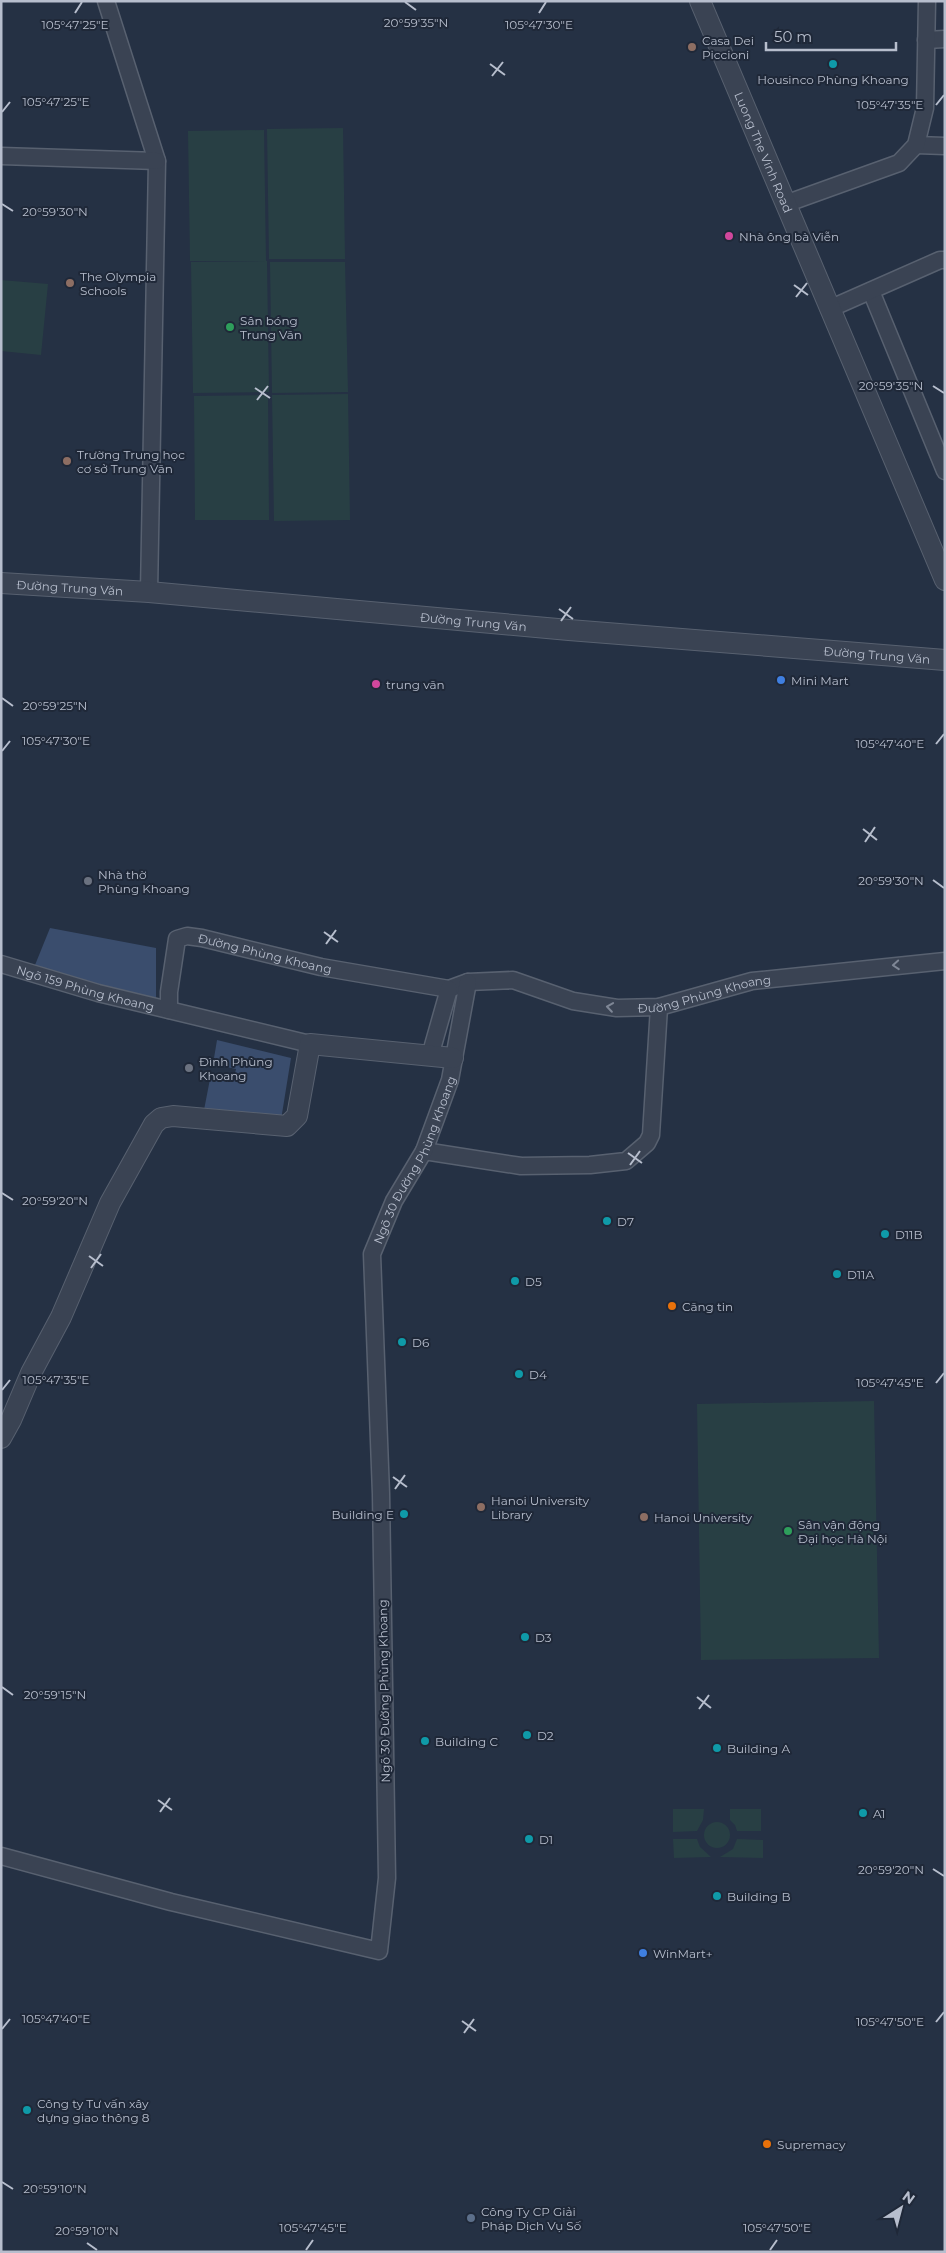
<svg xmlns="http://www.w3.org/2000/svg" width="946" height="2253" font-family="Montserrat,sans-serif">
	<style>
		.green { fill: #283f44 }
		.water { fill: #3a4d6d }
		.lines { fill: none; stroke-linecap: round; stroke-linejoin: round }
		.minor-casing { stroke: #586170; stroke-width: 19 }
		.tertiary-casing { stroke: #586170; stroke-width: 22 }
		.minor { stroke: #3a4353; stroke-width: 16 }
		.tertiary { stroke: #3a4353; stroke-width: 20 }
		.oneway { stroke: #7f8796 }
		.ticks { fill: none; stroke: #b7becd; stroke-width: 2 }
		.education-dot { fill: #8d6e63; stroke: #1f2838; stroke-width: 2 }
		.culture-dot { fill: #0f9aa8; stroke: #1f2838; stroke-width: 2 }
		.hotel-dot { fill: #d1479c; stroke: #1f2838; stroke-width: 2 }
		.leisure-dot { fill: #2e9e5b; stroke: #1f2838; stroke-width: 2 }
		.shop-dot { fill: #3f7fe0; stroke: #1f2838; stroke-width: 2 }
		.worship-dot { fill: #6b7280; stroke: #1f2838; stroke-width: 2 }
		.food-dot { fill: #e8710a; stroke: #1f2838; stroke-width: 2 }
		.service-dot { fill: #5c6f8a; stroke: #1f2838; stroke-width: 2 }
		.labels { text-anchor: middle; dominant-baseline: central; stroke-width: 4; stroke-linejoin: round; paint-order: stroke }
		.poi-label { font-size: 12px; fill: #b7becd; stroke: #1f2838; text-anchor: start }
		.street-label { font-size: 12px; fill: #b7becd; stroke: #1f2838 }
		.ticks-label { font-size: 12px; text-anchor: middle; fill: #b7becd; stroke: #1f2838; stroke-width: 4; stroke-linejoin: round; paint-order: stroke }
	</style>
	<rect width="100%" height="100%" fill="#253144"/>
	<g class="green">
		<path d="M343,128L345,259H269L267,129Z"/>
		<path d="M264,130L266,261H190L188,131Z"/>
		<path d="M267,261L269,392L193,393L191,262Z"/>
		<path d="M270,262H345L348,392L272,393Z"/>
		<path d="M1,280L48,284L41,355L1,351Z"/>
		<path d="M348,394L350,520L274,521L272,395Z"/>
		<path d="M268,395L269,520H195L194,396Z"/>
		<path d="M874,1401L879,1658L701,1660L697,1404Z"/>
		<path d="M673,1809H704L703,1820L697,1831L673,1832Z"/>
		<path d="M730,1809H761V1831H737L735,1825L730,1820Z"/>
		<circle cx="717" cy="1835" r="13"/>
		<path d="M673,1839H697L700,1847L711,1857L674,1858Z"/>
		<path d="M737,1839L763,1840V1858L720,1857L733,1849Z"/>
	</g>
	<g class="water">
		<path d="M50,928L156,948V1002L33,970Z"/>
		<path d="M217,1040L291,1058L281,1120L204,1110L210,1079L233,1082L236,1069L213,1064Z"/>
	</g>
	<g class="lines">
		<defs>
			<g id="minor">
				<path d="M106,1L157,161L149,592"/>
				<path d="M926,40L945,39"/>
				<path d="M916,145L945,146"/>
				<path d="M1,156L157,161"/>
				<path d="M785,204L899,163L916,145L925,108L927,1"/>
				<path d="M871,291L945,471"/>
				<path d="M829,309L940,260H945"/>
				<path id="s1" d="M1,964L98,993L310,1044"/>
				<path id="s2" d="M169,1010V992L177,939L187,936L202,938L321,967L449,989L468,982L513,980L573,1001L617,1008L659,1007L752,981L945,961"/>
				<path d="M430,1056L449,989"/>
				<path d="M424,1151L521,1166L590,1165L626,1161L647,1143L651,1135L659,1007"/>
				<path id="s3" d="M1,1856L171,1902L379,1951L387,1878L381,1494L372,1254L394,1201L424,1151L450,1080L468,982"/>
			</g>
			<g id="tertiary">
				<path id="s4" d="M700,1L945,580"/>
				<path id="s5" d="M1,583L149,592L569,630L945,660"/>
				<path d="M1,1438L11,1420L31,1373L61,1317L110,1203L154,1124L161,1118L173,1116L287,1126L297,1116L310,1044L453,1058"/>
			</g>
		</defs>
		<use href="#minor" class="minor-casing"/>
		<use href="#tertiary" class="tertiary-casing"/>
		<use href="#minor" class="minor"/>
		<use href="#tertiary" class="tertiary"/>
	</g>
	<defs><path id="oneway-chevron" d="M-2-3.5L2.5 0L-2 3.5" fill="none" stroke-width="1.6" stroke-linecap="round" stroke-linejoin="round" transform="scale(1.25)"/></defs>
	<g class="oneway">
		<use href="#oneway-chevron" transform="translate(896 965) rotate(176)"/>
		<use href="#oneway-chevron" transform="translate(610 1007) rotate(-172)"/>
	</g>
	<path class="ticks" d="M405,2L416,10M75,13L82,2M539,13L546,2M490,64L505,75M492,76L503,62M936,105L944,95M2,112L10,102M2,204L13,211M794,285L808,295M796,297L807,283M933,386L944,393M255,388L270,398M257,400L268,386M559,609L573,619M561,621L571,607M2,698L13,706M936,744L944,734M2,751L10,741M863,829L877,840M865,842L875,827M933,880L944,888M324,932L338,942M326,944L336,930M628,1153L642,1163M630,1165L640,1151M2,1193L13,1200M89,1256L103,1266M91,1268L101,1254M936,1383L944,1373M2,1390L10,1380M393,1477L407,1487M395,1489L405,1475M2,1687L13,1695M697,1697L711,1708M699,1709L709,1695M158,1800L172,1810M160,1812L170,1798M933,1869L944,1876M462,2021L476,2031M936,2022L944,2012M2,2029L10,2019M464,2033L474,2019M2,2182L13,2189M87,2243L97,2250M306,2250L313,2240M770,2250L777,2240"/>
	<g class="education-dot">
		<circle cx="692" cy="47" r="5"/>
		<circle cx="70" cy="283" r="5"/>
		<circle cx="67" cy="461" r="5"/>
		<circle cx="481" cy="1507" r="5"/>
		<circle cx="644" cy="1517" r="5"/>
	</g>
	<g class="culture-dot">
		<circle cx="833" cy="64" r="5"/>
		<circle cx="607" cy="1221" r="5"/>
		<circle cx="885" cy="1234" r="5"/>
		<circle cx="837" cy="1274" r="5"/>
		<circle cx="515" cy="1281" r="5"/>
		<circle cx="402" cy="1342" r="5"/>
		<circle cx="519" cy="1374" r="5"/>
		<circle cx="404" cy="1514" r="5"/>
		<circle cx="525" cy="1637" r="5"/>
		<circle cx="527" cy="1735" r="5"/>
		<circle cx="425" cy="1741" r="5"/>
		<circle cx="717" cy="1748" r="5"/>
		<circle cx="863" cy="1813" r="5"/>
		<circle cx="529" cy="1839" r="5"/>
		<circle cx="717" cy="1896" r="5"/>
		<circle cx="27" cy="2110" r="5"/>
	</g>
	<g class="hotel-dot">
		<circle cx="729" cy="236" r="5"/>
		<circle cx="376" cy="684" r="5"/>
	</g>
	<g class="leisure-dot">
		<circle cx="230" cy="327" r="5"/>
		<circle cx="788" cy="1531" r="5"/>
	</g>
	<g class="shop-dot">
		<circle cx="781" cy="680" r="5"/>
		<circle cx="643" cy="1953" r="5"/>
	</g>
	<g class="worship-dot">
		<circle cx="88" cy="881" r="5"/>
		<circle cx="189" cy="1068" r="5"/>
	</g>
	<g class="food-dot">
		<circle cx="672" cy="1306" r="5"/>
		<circle cx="767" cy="2144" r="5"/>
	</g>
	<circle class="service-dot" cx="471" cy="2218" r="5"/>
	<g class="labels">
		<g class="poi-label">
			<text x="702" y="40">Casa Dei<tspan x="702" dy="14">Piccioni</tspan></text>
			<text x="833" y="79" text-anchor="middle">Housinco Phùng Khoang</text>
			<text x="739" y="236">Nhà ông bà Viễn</text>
			<text x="80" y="276">The Olympia<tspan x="80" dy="14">Schools</tspan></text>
			<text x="240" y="320">Sân bóng<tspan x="240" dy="14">Trung Văn</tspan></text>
			<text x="77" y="454">Trường Trung học<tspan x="77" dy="14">cơ sở Trung Văn</tspan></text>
			<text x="791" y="680">Mini Mart</text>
			<text x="386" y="684">trung văn</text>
			<text x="98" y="874">Nhà thờ<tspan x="98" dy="14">Phùng Khoang</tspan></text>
			<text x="199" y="1061">Đình Phùng<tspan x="199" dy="14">Khoang</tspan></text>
			<text x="617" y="1221">D7</text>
			<text x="895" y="1234">D11B</text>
			<text x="847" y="1274">D11A</text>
			<text x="525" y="1281">D5</text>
			<text x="682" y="1306">Căng tin</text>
			<text x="412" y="1342">D6</text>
			<text x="529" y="1374">D4</text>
			<text x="491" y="1500">Hanoi University<tspan x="491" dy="14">Library</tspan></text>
			<text x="394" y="1514" text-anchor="end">Building E</text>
			<text x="654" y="1517">Hanoi University</text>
			<text x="798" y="1524">Sân vận động<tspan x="798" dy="14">Đại học Hà Nội</tspan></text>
			<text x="535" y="1637">D3</text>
			<text x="537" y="1735">D2</text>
			<text x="435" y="1741">Building C</text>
			<text x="727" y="1748">Building A</text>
			<text x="873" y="1813">A1</text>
			<text x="539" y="1839">D1</text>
			<text x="727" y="1896">Building B</text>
			<text x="653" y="1953">WinMart+</text>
			<text x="37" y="2103">Công ty Tư vấn xây<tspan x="37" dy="14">dựng giao thông 8</tspan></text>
			<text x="777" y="2144">Supremacy</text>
			<text x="481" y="2211">Công Ty CP Giải<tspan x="481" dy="14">Pháp Dịch Vụ Số</tspan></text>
		</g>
		<g class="street-label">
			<text stroke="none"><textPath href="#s4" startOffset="164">Luong The Vinh Road</textPath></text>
			<text stroke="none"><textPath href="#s5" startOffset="69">Đường Trung Văn</textPath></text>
			<text stroke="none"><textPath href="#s5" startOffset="474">Đường Trung Văn</textPath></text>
			<text stroke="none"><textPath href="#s5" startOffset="879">Đường Trung Văn</textPath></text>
			<text stroke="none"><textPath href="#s2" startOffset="162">Đường Phùng Khoang</textPath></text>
			<text stroke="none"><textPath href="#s1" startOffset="88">Ngõ 159 Phùng Khoang</textPath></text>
			<text stroke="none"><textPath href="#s2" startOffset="612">Đường Phùng Khoang</textPath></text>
			<text stroke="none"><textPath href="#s3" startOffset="1191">Ngõ 30 Đường Phùng Khoang</textPath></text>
			<text transform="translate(384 1691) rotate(-91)">Ngõ 30 Đường Phùng Khoang</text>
		</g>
	</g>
	<g class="ticks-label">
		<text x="416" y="27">20°59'35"N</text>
		<text x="75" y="29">105°47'25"E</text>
		<text x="539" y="29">105°47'30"E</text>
		<text x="56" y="106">105°47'25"E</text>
		<text x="890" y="109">105°47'35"E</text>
		<text x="55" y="216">20°59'30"N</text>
		<text x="891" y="390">20°59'35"N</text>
		<text x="55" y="710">20°59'25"N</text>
		<text x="56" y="745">105°47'30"E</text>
		<text x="890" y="748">105°47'40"E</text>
		<text x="891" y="885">20°59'30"N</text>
		<text x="55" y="1205">20°59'20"N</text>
		<text x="56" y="1384">105°47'35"E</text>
		<text x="890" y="1387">105°47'45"E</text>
		<text x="55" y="1699">20°59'15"N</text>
		<text x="891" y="1874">20°59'20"N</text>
		<text x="56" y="2023">105°47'40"E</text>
		<text x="890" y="2026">105°47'50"E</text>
		<text x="55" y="2193">20°59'10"N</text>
		<text x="313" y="2232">105°47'45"E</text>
		<text x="777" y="2232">105°47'50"E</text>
		<text x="87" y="2235">20°59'10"N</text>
	</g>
	<rect width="946" height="2253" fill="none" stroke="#b7becd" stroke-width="5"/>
	<g transform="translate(901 2208) rotate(36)" stroke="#1f2838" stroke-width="4" paint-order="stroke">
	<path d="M0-4L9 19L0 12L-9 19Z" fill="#b7becd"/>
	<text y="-8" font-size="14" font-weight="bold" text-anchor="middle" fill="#b7becd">N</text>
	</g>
	<path d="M766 42v8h130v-8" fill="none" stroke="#b7becd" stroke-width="2.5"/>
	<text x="774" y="42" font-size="15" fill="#b7becd" stroke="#1f2838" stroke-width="4" paint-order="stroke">50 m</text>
</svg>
